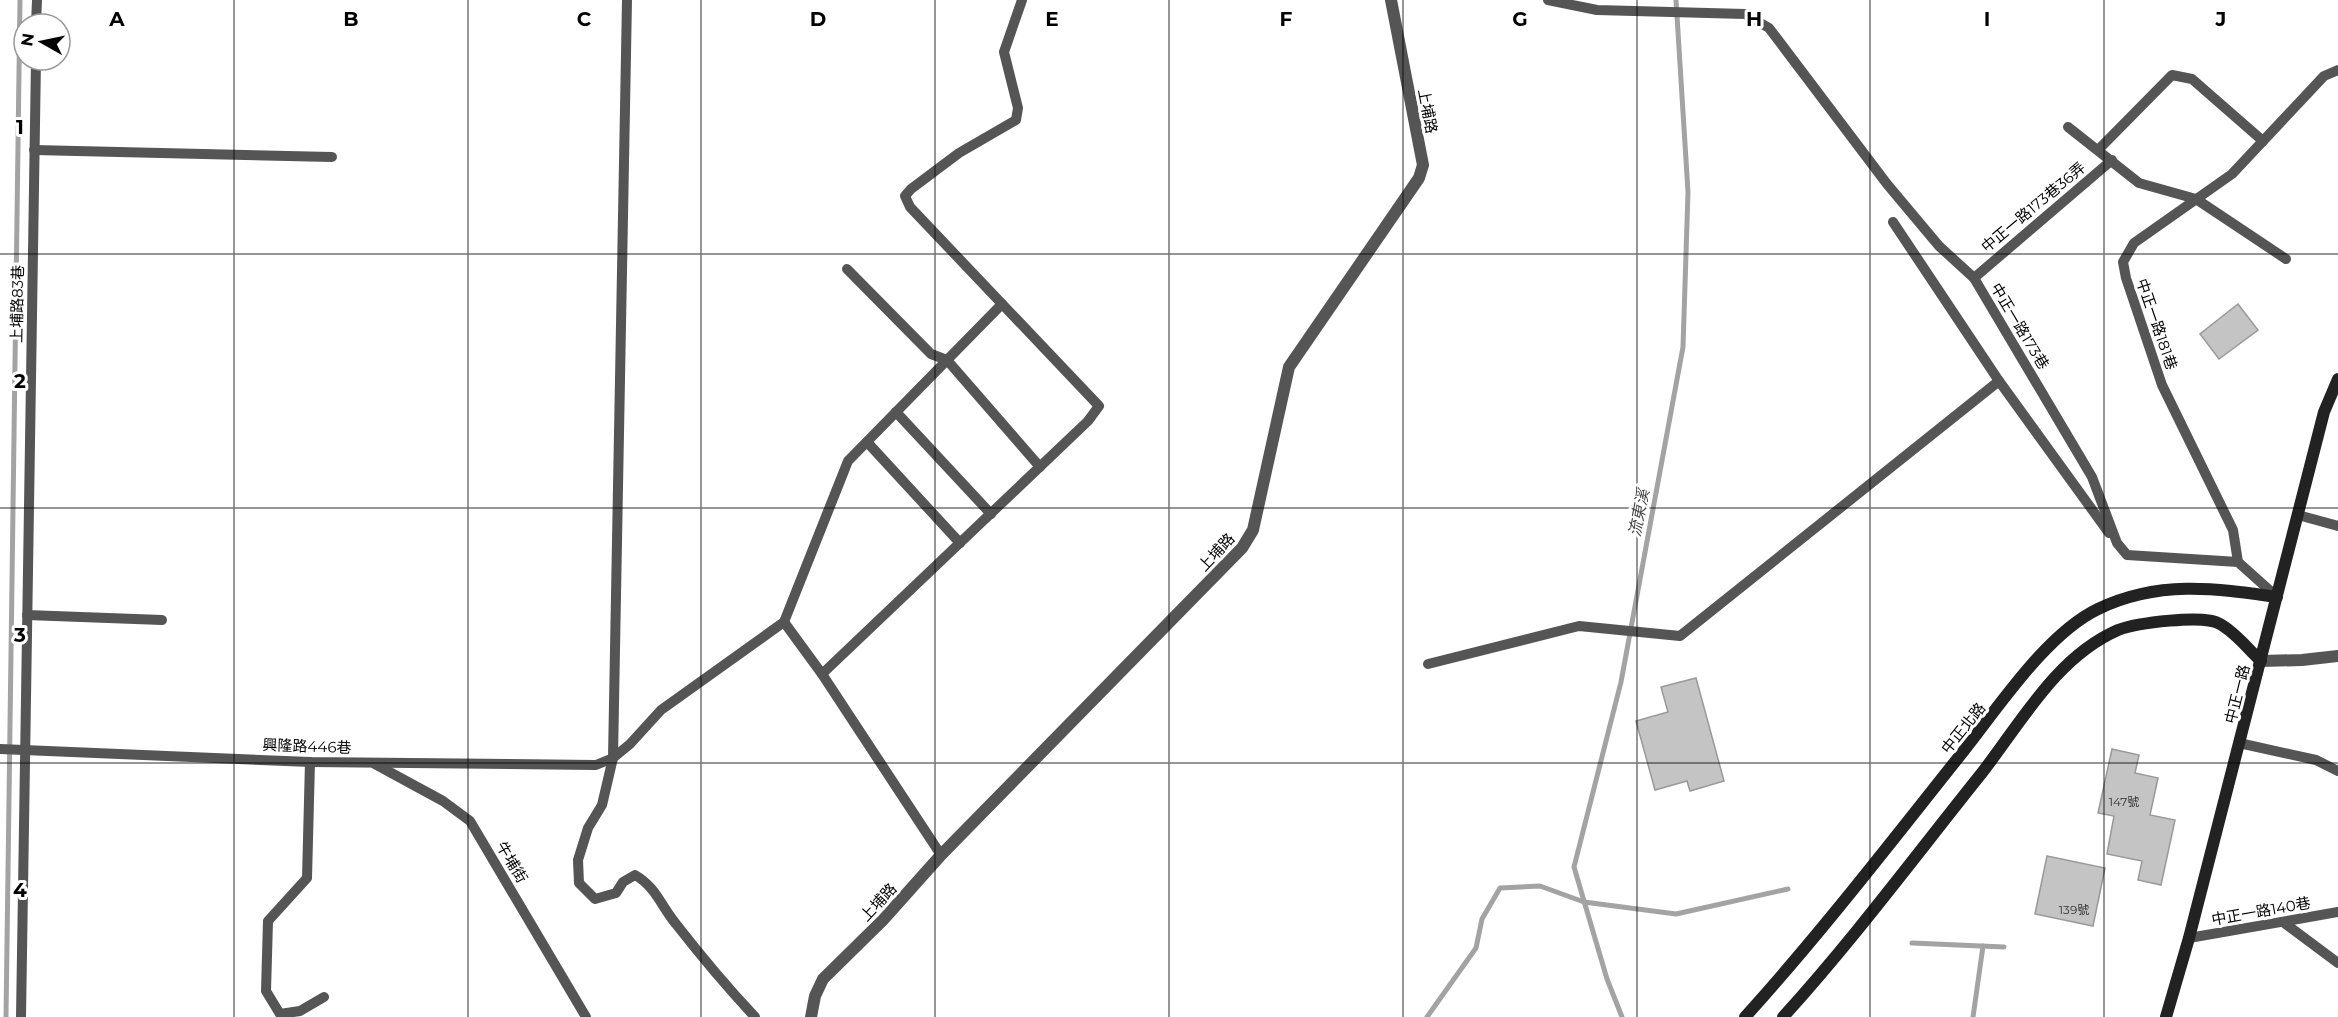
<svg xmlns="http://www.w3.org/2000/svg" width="2338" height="1017" font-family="Montserrat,'Noto Sans TC',sans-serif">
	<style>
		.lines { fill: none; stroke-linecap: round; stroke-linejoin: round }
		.stream { stroke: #a3a3a3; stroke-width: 5 }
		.building { fill: #c4c4c4; stroke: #999; stroke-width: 1.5 }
		.service { stroke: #555; stroke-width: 10 }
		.minor { stroke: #555; stroke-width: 12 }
		.secondary { stroke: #222; stroke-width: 12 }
		.grid { fill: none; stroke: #000; stroke-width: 1.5; stroke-opacity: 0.55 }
		.labels { text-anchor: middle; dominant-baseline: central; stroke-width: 6; stroke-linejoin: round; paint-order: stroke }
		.number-label { font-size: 12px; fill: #313131 }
		.street-label { font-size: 15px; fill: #000; stroke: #fff }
		.water-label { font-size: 16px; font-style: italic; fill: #444; stroke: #fff }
		.grid-label { font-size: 20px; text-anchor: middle; font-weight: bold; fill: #000; stroke: #fff; stroke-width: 6; stroke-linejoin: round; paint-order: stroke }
	</style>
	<rect width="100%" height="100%" fill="#fff"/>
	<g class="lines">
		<g class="stream">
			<path d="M1912,943L2004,947"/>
			<path d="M6,1017L20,0"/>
			<path d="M1427,1017L1476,948L1482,919L1500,888L1540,886L1584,902L1676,914L1788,889"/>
			<path d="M1622,1017L1607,979L1574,867L1621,682L1683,347L1688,192L1676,0"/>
			<path d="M1973,1017L1983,946"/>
		</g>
	</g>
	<g class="building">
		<path d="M2238,304L2258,330L2219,359L2200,334Z"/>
		<path d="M1696,678L1724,781L1690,791L1687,781L1655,790L1636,721L1668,712L1661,687Z"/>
		<path d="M2112,749L2139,755L2135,773L2158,778L2150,815L2175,820L2161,885L2138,880L2142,861L2107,854L2114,816L2098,813Z"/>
		<path d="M2047,856L2105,868L2093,926L2035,914Z"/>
	</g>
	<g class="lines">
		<g class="service">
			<path d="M627,0L613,758L602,805L588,828L578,860L579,883L595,899L616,893L623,882L635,875C656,887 661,906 676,924C701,956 727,987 755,1017"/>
			<path d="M1548,0L1597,10L1745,14L1769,28L1887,184L1939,246L1974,278L2092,477L2117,543L2127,555L2238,562L2277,597"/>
			<path d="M36,24L37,0"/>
			<path d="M2068,127L2139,183L2196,199L2286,259"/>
			<path d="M2099,149L2172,75L2192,79L2263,141"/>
			<path d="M34,150L332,157"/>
			<path d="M1893,222L1999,381"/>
			<path d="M847,269L931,354L947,360L1040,467"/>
			<path d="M1974,278L2112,160"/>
			<path d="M896,412L991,514"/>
			<path d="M867,442L960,543"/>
			<path d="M2298,515L2338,526"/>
			<path d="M2238,562L2233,530L2162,385L2126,278L2123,262L2134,243L2232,174L2324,76L2338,70"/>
			<path d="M27,615L162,620"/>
			<path d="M784,622L822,674L941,855"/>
			<path d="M1428,664L1579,626L1680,636L1999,381L2109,533"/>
			<path d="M822,674L1088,421L1099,406L910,207L905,196L911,189L959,153L1016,120L1018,108L1004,52L1022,0"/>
			<path d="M2239,743L2316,760L2338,771"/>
			<path d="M0,749L310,762L596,765L613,758L630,744L661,710L784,622L848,461L1002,304"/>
			<path d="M310,762L307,878L268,921L266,991L280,1014L300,1011L324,997"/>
			<path d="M375,764L443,801L470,821L586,1017"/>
			<path d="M2283,922L2338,963"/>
			<path d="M2189,938L2338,912"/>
			<path d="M21,1017L36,60"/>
		</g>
		<g class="minor">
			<path d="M2261,661L2302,660L2338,656"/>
			<path d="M811,1017L815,996L823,979L883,920L941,855L1242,548L1253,530L1289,367L1419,178L1423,165L1391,0"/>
		</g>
		<g class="secondary">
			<path d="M1745,1017C1821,933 1891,842 1962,753C1998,708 2046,634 2098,609C2158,580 2214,588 2277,597"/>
			<path d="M1783,1017C1853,940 1916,855 1981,774C2021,723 2056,657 2118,630C2136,623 2204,614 2220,624C2235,632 2248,649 2261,661"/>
			<path d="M2166,1017L2189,938L2324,412L2338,379"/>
		</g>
	</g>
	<path class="grid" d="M234,0V1017M468,0V1017M701,0V1017M935,0V1017M1169,0V1017M1403,0V1017M1637,0V1017M1870,0V1017M2104,0V1017M0,254H2338M0,508H2338M0,763H2338"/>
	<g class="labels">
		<g class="number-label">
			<text x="2124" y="801">147號</text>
			<text x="2074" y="909">139號</text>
		</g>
		<g class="street-label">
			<text transform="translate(1428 111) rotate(79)">上埔路</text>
			<text transform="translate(2033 207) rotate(-40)">中正一路173巷36弄</text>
			<text transform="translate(17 304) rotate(-89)">上埔路83巷</text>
			<text transform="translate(2157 324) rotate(71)">中正一路181巷</text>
			<text transform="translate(2020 326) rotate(59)">中正一路173巷</text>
			<text transform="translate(1216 552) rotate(-47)">上埔路</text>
			<text transform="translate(2237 694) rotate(-76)">中正一路</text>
			<text transform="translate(1963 728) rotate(-51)">中正北路</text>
			<text transform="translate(307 746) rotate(2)">興隆路446巷</text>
			<text transform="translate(512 862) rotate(59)">牛埔街</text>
			<text transform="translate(878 902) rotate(-47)">上埔路</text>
			<text transform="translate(2261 911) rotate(-10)">中正一路140巷</text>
		</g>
		<g class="water-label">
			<text transform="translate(1639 513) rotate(-79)">流東溪</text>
		</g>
	</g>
	<g class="grid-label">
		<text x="117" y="26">A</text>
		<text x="351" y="26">B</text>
		<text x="584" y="26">C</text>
		<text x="818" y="26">D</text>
		<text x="1052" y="26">E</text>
		<text x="1286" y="26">F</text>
		<text x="1520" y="26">G</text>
		<text x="1754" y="26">H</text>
		<text x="1987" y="26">I</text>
		<text x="2221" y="26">J</text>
		<text x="20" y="134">1</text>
		<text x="20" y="388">2</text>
		<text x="20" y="642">3</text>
		<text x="20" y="897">4</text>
	</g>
	<g transform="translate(42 42) rotate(279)"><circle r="28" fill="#ffffff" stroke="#999999" stroke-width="1.5"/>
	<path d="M0-4.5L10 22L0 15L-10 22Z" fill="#000000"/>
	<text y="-9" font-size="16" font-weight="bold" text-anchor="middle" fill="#000000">N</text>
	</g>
</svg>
